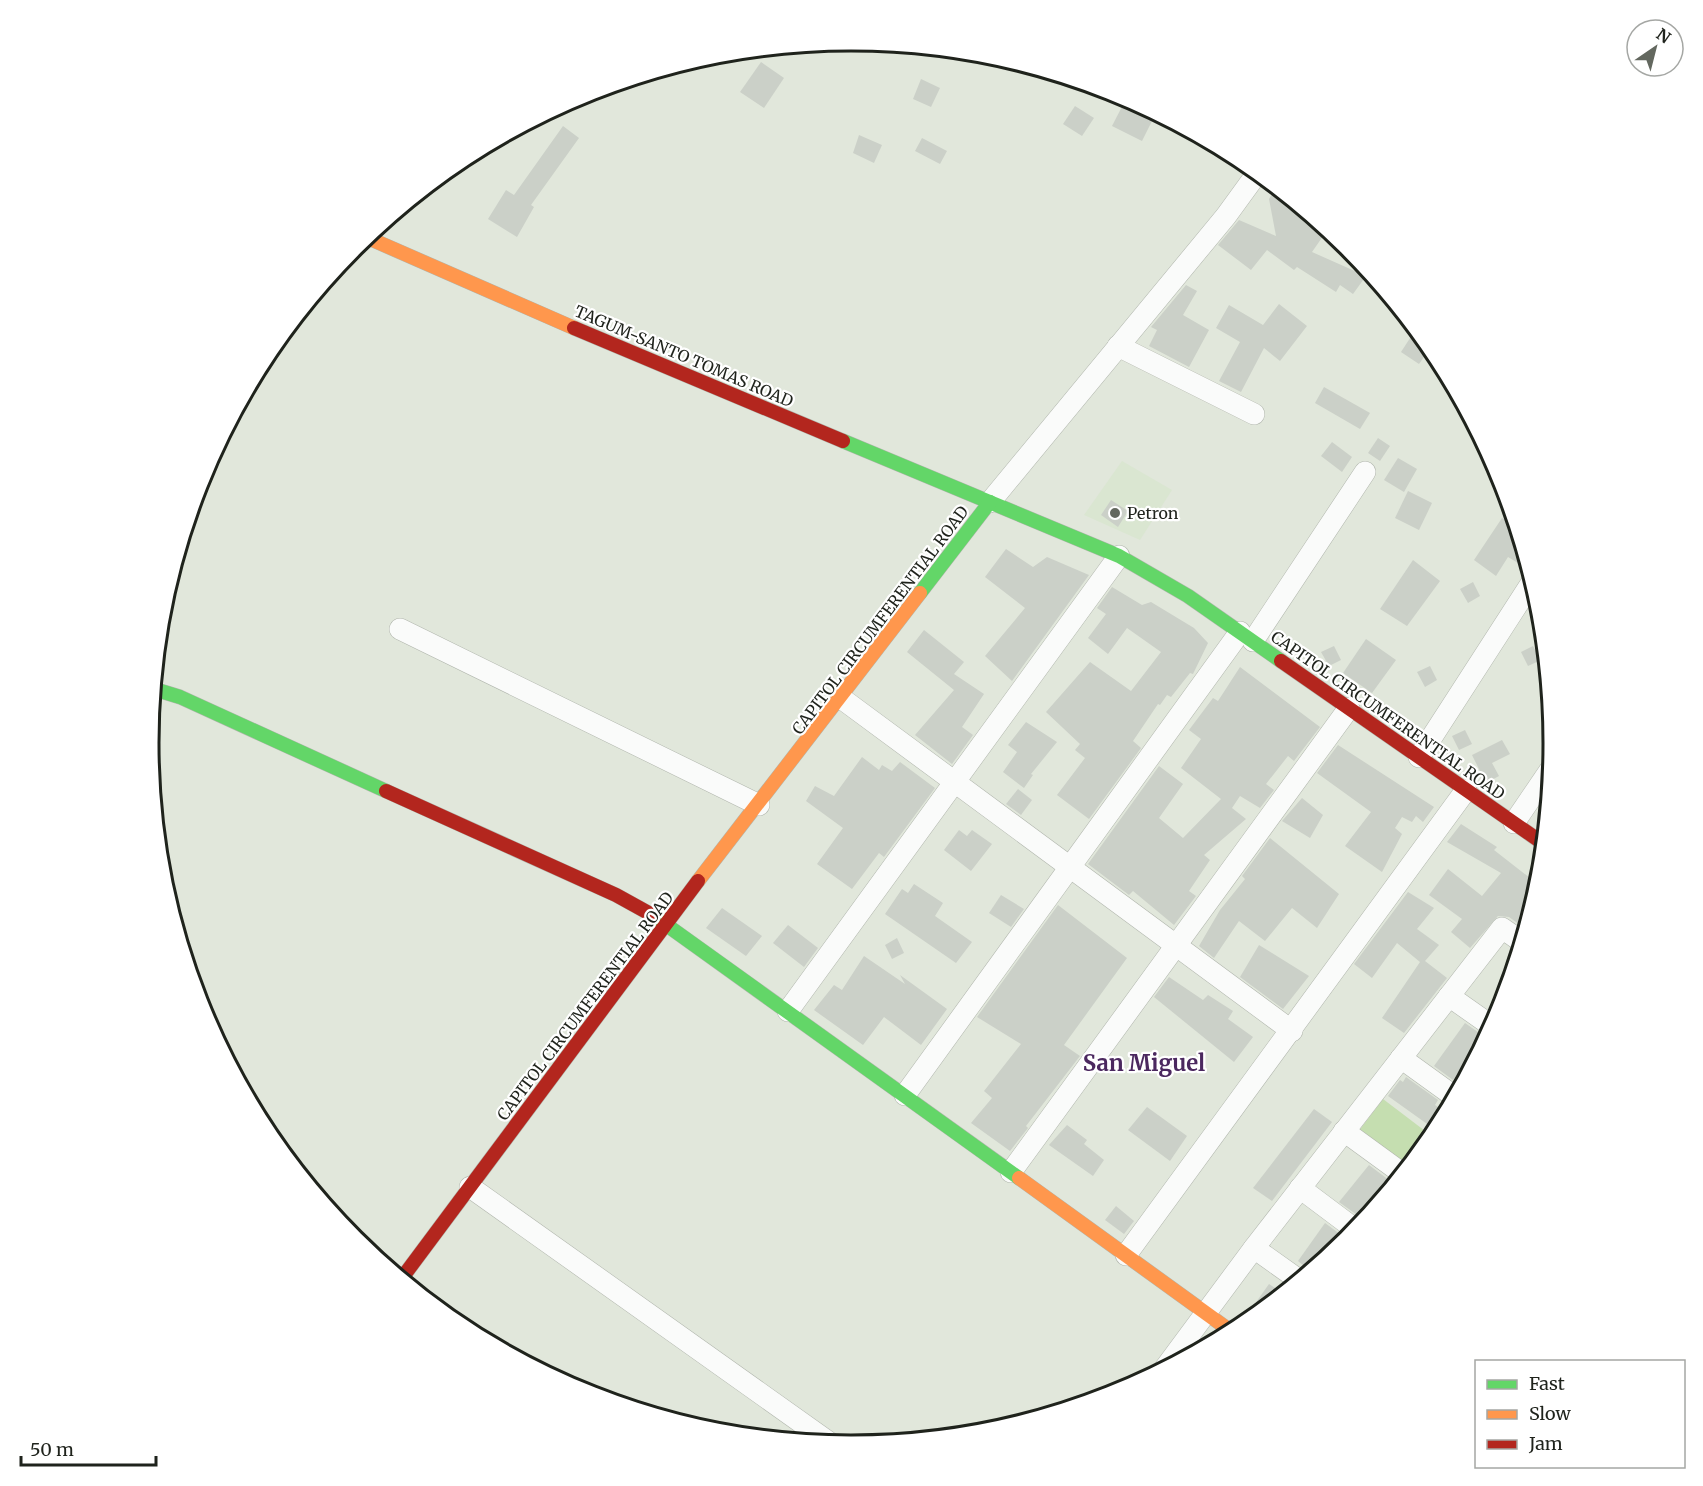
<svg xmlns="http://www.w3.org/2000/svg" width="1703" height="1486" font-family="Merriweather,serif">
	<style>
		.built { fill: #dae6d1 }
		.green { fill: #c5deb0 }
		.building { fill: #cbd0c8 }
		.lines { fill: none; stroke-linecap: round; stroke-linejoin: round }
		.street-casing { stroke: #b1b6ad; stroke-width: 22 }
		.fast-casing { stroke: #b1b6ad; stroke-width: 15 }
		.slow-casing { stroke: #b1b6ad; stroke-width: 15 }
		.jam-casing { stroke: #b1b6ad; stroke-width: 15 }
		.street { stroke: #fafbfa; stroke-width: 21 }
		.fast { stroke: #63d668; stroke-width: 14 }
		.slow { stroke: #ff974d; stroke-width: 14 }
		.jam { stroke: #b3261e; stroke-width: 14 }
		.poi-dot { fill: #63685f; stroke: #fff; stroke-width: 2 }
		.labels { text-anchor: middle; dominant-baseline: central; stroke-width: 4.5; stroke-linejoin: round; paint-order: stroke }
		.street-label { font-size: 16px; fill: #1f231c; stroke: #fff }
		.poi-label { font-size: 16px; fill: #1f231c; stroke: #fff; text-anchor: start }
		.district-label { font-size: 22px; font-weight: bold; fill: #4b285f; stroke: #fff }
		.rim { fill: none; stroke: #1f231c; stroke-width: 3 }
	</style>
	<rect width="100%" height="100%" fill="#e1e7db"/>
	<path class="built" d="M1122,461L1172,490L1140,540L1084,515Z"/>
	<path class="green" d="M1383,1099L1433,1137L1407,1169L1358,1132Z"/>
	<g class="building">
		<path d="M761,62L784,78L764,108L740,92Z"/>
		<path d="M921,79L940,88L931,107L913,99Z"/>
		<path d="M1127,97L1156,113L1142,141L1112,126Z"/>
		<path d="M1075,106L1094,118L1082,136L1063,124Z"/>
		<path d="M563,126L579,138L531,205L534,207L517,237L488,219L506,190L514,195Z"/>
		<path d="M859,135L882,145L874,163L853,153Z"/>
		<path d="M922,138L947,151L940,164L915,151Z"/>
		<path d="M1276,187L1328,229L1312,252L1366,276L1353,294L1340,285L1336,292L1297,267L1294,270L1267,250L1251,270L1218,245L1239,220L1276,236L1269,199Z"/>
		<path d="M1186,285L1197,291L1183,315L1209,330L1189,367L1149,346L1157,330L1151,327Z"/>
		<path d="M1279,304L1307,326L1280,361L1264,348L1241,392L1219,381L1240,342L1216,328L1229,305L1263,325Z"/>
		<path d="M1416,329L1431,347L1419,364L1401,352Z"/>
		<path d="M1324,387L1370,413L1360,429L1315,403Z"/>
		<path d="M1378,438L1390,446L1380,461L1368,453Z"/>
		<path d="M1332,442L1352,457L1342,472L1321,456Z"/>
		<path d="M1398,458L1417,469L1404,492L1384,480Z"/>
		<path d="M1408,491L1432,503L1419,530L1395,518Z"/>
		<path d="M1111,500L1128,511L1118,527L1101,515Z"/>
		<path d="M1502,518L1516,526L1530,570L1508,557L1496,576L1474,560Z"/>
		<path d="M1006,549L1033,567L1047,557L1089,575L1012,681L985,656L1025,608L985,577Z"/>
		<path d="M1413,560L1440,581L1407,626L1380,609Z"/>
		<path d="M1473,582L1480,596L1468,603L1460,589Z"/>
		<path d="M1112,587L1142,605L1151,602L1194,628L1208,643L1193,674L1190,673L1171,697L1167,695L1160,705L1158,704L1133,741L1141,748L1089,819L1057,795L1085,758L1075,750L1080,744L1046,712L1090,662L1131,691L1161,652L1127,628L1108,654L1088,638L1106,614L1097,608Z"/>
		<path d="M1538,597L1541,606L1542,616L1530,609Z"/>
		<path d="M924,630L964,662L954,674L984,694L962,727L973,735L952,764L915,735L954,690L907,652Z"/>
		<path d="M1366,639L1396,660L1372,693L1343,673Z"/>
		<path d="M1334,646L1341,660L1329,666L1321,652Z"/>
		<path d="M1533,646L1541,660L1528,666L1521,652Z"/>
		<path d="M1430,666L1437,680L1425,687L1417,672Z"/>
		<path d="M1240,667L1320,727L1294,761L1288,756L1266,784L1274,790L1260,808L1240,796L1232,808L1246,819L1204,855L1210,860L1189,891L1196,896L1174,925L1133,891L1129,895L1088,864L1159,766L1183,784L1159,818L1183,838L1221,799L1181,768L1201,739L1189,730L1213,698L1218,701Z"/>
		<path d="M1026,722L1057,742L1031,774L1033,775L1024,788L1003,772L1017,752L1008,745Z"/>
		<path d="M1465,730L1472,744L1459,750L1452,736Z"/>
		<path d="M1502,740L1510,754L1492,763L1499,776L1486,783L1472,755Z"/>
		<path d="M1338,745L1434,807L1423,822L1416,816L1412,822L1402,817L1395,828L1402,834L1382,872L1345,846L1371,812L1317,773Z"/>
		<path d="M862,757L879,770L882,765L892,771L900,762L935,788L884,857L879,853L852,889L817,864L843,828L806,801L815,786L834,796Z"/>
		<path d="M1018,789L1032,800L1021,815L1006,804Z"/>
		<path d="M1302,798L1323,815L1310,838L1282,821Z"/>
		<path d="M1461,824L1497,847L1494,850L1539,885L1526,929L1509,917L1498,916L1470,948L1451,932L1462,919L1429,895L1448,869L1482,896L1501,873L1447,842Z"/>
		<path d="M959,830L967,836L972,830L992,844L971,871L944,850Z"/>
		<path d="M1270,838L1339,894L1317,928L1292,908L1265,941L1239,921L1214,958L1199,946L1220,910L1245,879L1242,876Z"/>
		<path d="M914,884L943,903L935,916L972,942L956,963L885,914L902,889L908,893Z"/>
		<path d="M1408,892L1434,908L1417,929L1439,945L1425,961L1447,978L1404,1033L1382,1018L1420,962L1397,943L1372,978L1354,964Z"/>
		<path d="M1001,895L1024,909L1011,927L989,913Z"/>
		<path d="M1058,905L1127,958L1064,1045L1080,1056L1026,1126L1028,1128L1010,1151L971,1123L992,1098L984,1091L1021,1044L977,1017Z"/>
		<path d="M722,908L762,936L746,956L706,928Z"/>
		<path d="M788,925L818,948L804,967L773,943Z"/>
		<path d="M897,938L904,953L892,959L885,945Z"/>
		<path d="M1259,945L1309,976L1283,1009L1240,977Z"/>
		<path d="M864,956L905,984L900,975L947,1009L921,1045L884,1017L863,1045L814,1010L834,985L842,990Z"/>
		<path d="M1169,977L1203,1000L1208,995L1233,1011L1228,1019L1253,1037L1234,1062L1154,997Z"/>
		<path d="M1507,981L1509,982L1499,1015L1488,1008Z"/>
		<path d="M1465,1023L1485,1037L1453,1080L1434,1066Z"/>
		<path d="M1406,1077L1438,1100L1435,1105L1446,1113L1437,1131L1388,1096L1400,1080L1403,1082Z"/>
		<path d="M1147,1107L1187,1136L1170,1161L1128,1130Z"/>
		<path d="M1314,1109L1332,1122L1272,1201L1253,1188Z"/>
		<path d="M1067,1125L1087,1140L1084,1144L1104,1160L1093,1176L1049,1145Z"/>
		<path d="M1369,1165L1394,1184L1364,1220L1339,1202Z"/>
		<path d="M1116,1206L1134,1221L1124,1234L1105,1220Z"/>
		<path d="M1325,1223L1348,1240L1310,1271L1298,1261Z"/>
		<path d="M1269,1284L1283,1293L1248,1322L1244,1319Z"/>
	</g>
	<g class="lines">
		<defs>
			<g id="street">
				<path d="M1118,346L1254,414"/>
				<path d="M990,502L1226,216L1258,172"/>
				<path d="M400,629L759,805"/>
				<path d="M1253,641L1365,472"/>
				<path d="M841,698L1292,1031"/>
				<path d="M1419,757L1532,582"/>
				<path d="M1514,823L1552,767"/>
				<path d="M1449,996L1493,1027"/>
				<path d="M788,1011L1119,556"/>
				<path d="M1401,1058L1455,1097"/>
				<path d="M905,1095L1240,632"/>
				<path d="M1344,1131L1403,1174"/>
				<path d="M1011,1172L1349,708"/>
				<path d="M470,1187L830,1443"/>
				<path d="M1300,1188L1356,1230"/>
				<path d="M1254,1248L1299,1280"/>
				<path d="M1126,1255L1466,790"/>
				<path d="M1165,1368L1254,1248L1502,928L1522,942"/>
			</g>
			<g id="fast">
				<path d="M843,441L1119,556L1188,596L1281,661"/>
				<path d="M920,593L990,502"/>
				<path d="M154,689L180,697L386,791"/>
				<path d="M654,916L1019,1178"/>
			</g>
			<g id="slow">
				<path d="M366,237L574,328"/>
				<path d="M698,881L920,593"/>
				<path d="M1019,1178L1232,1332"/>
			</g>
			<g id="jam">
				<path d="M574,328L843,441"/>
				<path d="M1281,661L1544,844"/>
				<path d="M386,791L616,895L654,916"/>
				<path d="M402,1278L698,881"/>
			</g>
		</defs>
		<use href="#street" class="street-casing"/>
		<use href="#fast" class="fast-casing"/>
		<use href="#slow" class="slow-casing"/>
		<use href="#jam" class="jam-casing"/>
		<use href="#street" class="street"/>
		<use href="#fast" class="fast"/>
		<use href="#slow" class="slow"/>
		<use href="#jam" class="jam"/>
	</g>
	<circle class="poi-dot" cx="1115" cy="513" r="6"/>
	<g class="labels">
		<g class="street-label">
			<text transform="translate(684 356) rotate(23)">TAGUM-SANTO TOMAS ROAD</text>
			<text transform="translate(880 620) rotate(-53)">CAPITOL CIRCUMFERENTIAL ROAD</text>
			<text transform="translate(1388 715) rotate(35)">CAPITOL CIRCUMFERENTIAL ROAD</text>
			<text transform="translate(585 1006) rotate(-53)">CAPITOL CIRCUMFERENTIAL ROAD</text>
		</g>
		<g class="poi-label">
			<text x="1127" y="513">Petron</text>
		</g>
		<g class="district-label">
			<text x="1144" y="1063">San Miguel</text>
		</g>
	</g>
	<path d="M0 0H1703V1486H0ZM159 743a692 692 0 1 1 1384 0a692 692 0 1 1-1384 0Z" fill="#fff" fill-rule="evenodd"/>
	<path class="rim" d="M159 743a692 692 0 1 1 1384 0a692 692 0 1 1-1384 0Z"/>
	<rect x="1475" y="1360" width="210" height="108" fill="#ffffff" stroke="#a5a7a4" stroke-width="1.5"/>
	<rect x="1487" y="1380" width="30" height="9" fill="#63d668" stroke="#a5a7a4" stroke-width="1.5"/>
	<text x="1529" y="1390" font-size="18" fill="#1f231c">Fast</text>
	<rect x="1487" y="1410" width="30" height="9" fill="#ff974d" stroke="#a5a7a4" stroke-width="1.5"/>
	<text x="1529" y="1420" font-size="18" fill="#1f231c">Slow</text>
	<rect x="1487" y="1440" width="30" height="9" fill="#b3261e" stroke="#a5a7a4" stroke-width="1.5"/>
	<text x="1529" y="1450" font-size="18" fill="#1f231c">Jam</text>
	<g transform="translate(1655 48) rotate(35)"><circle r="28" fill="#ffffff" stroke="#a5a7a4" stroke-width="1.5"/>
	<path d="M0-4.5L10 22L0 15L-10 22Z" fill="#63685f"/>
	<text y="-9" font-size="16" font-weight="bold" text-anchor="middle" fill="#1f231c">N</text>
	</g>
	<path d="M21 1456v9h135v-9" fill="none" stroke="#1f231c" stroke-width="3"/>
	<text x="30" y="1456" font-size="18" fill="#1f231c" stroke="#ffffff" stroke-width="4.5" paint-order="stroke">50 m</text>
</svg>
